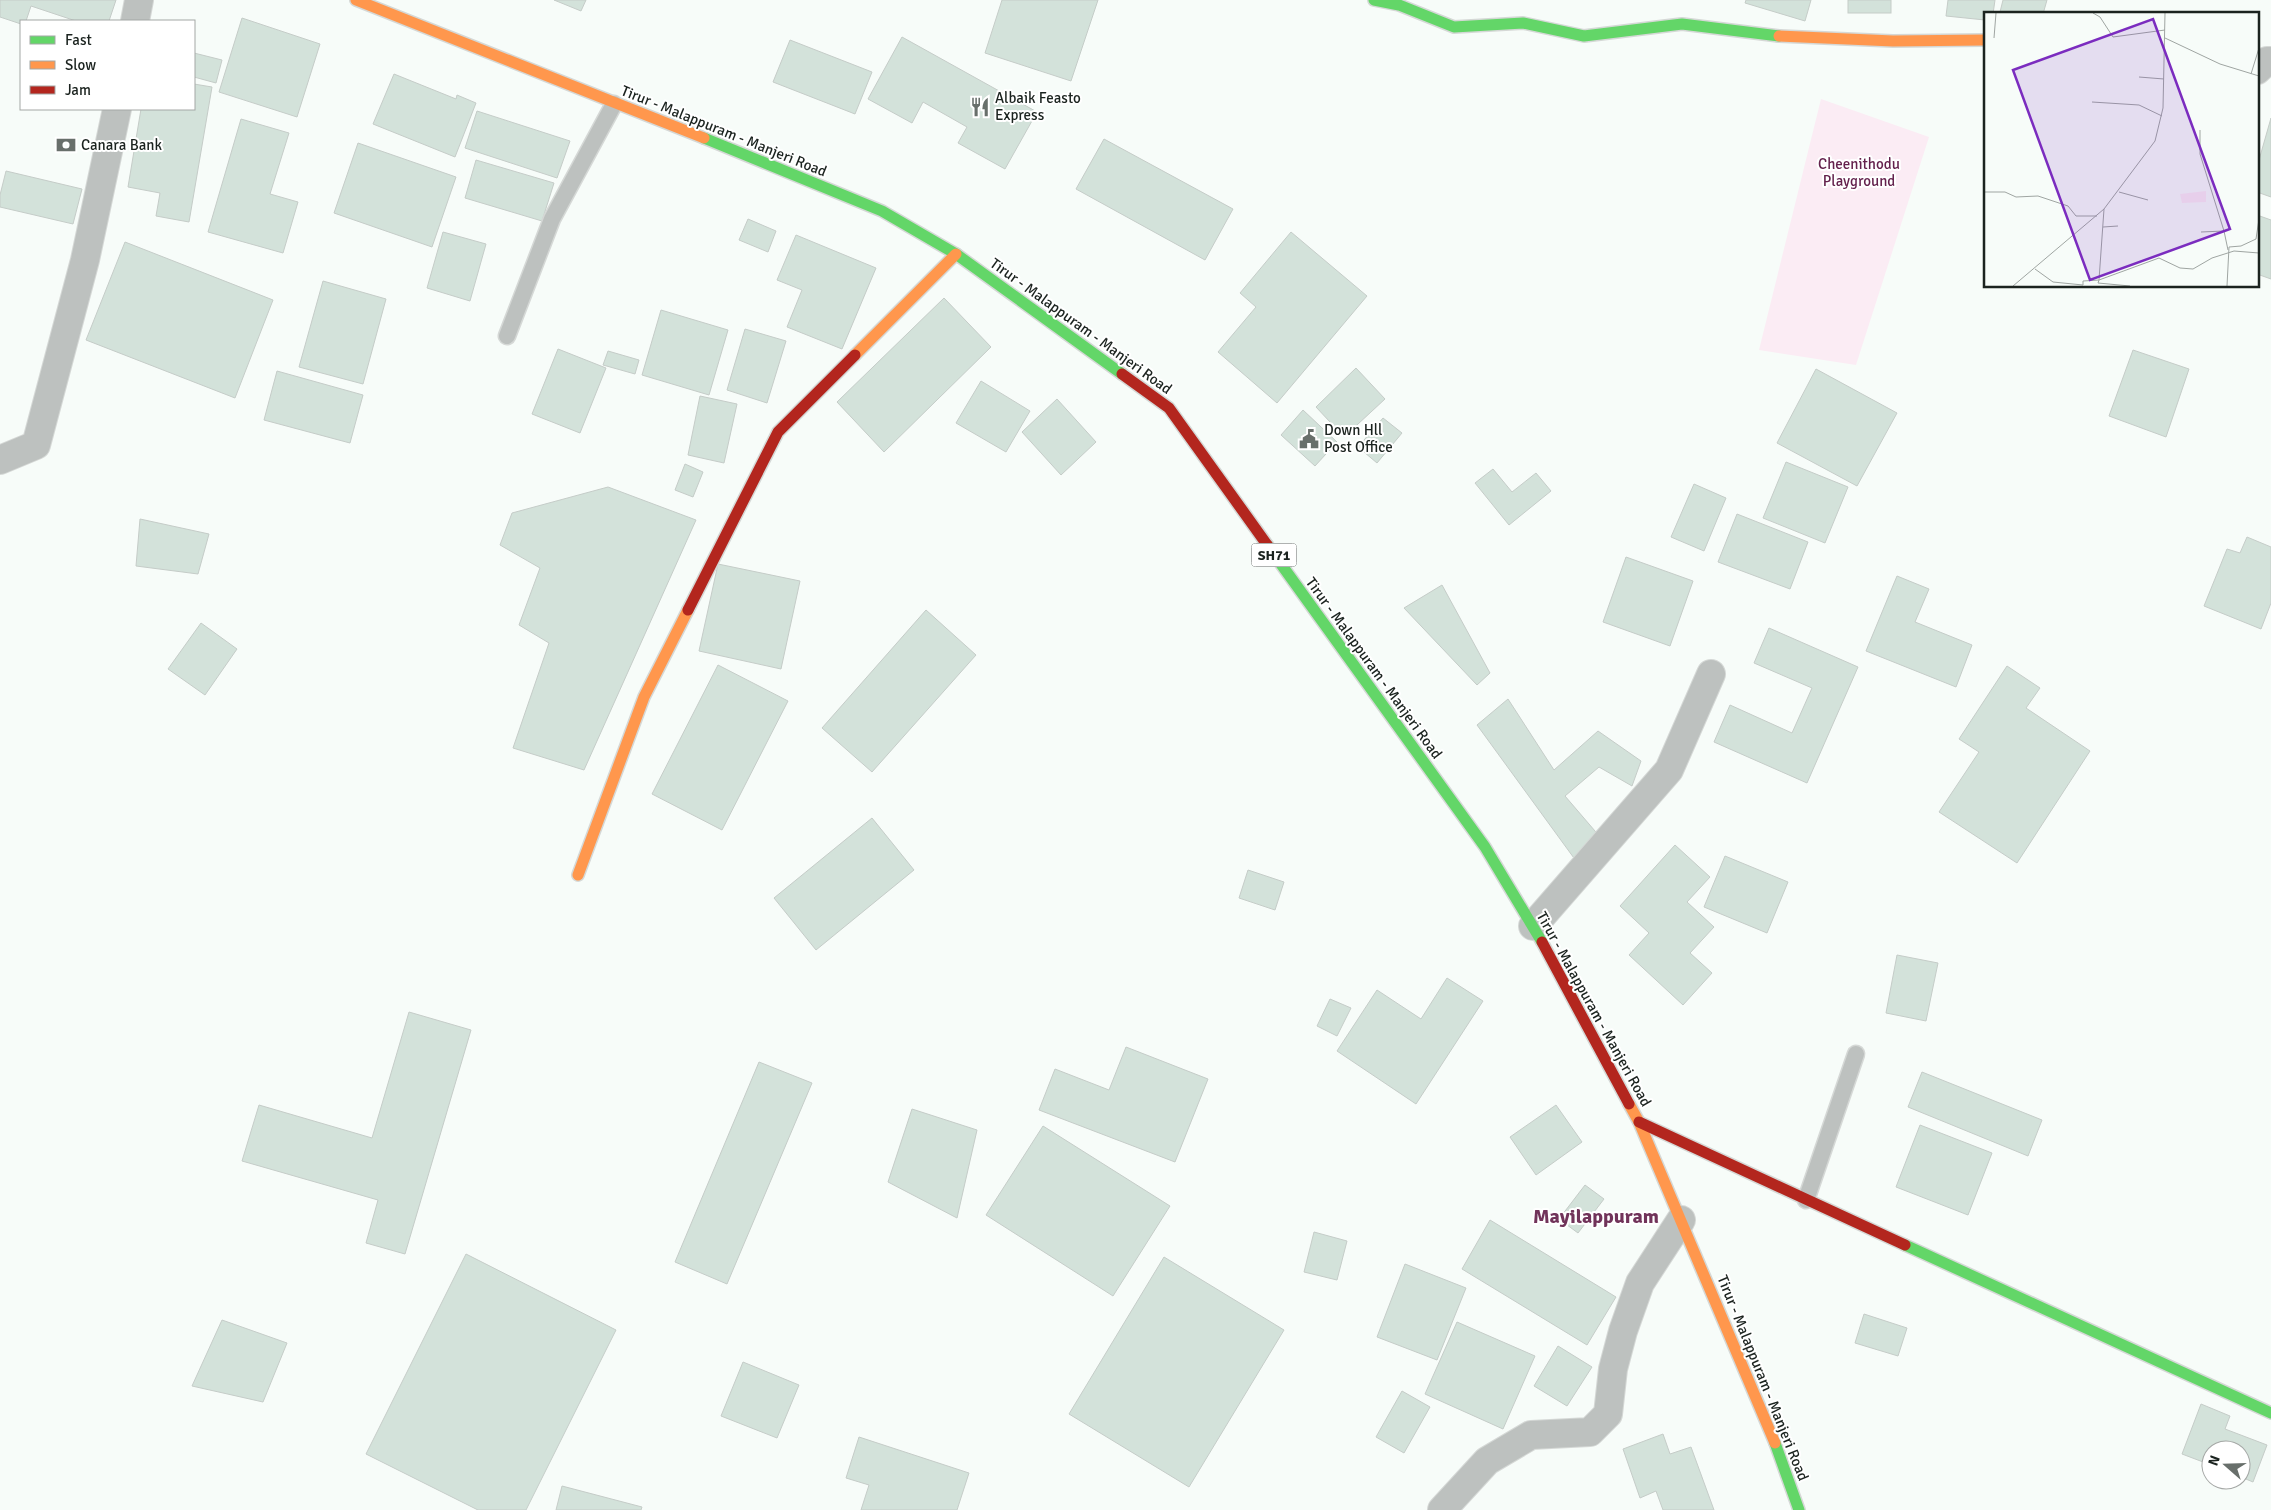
<svg xmlns="http://www.w3.org/2000/svg" width="2271" height="1510" font-family="Signika,sans-serif">
	<style>
		.park { fill: #fbecf4 }
		.building { fill: #d3e2da; stroke: #c5ccc8 }
		.lines { fill: none; stroke-linecap: round; stroke-linejoin: round }
		.lane-casing { stroke: #d5d8d6; stroke-width: 19 }
		.street-casing { stroke: #d5d8d6; stroke-width: 30 }
		.fast-casing { stroke: #d5d8d6; stroke-width: 14 }
		.slow-casing { stroke: #d5d8d6; stroke-width: 14 }
		.jam-casing { stroke: #d5d8d6; stroke-width: 14 }
		.lane { stroke: #bdc1bf; stroke-width: 16 }
		.street { stroke: #bdc1bf; stroke-width: 28 }
		.fast { stroke: #63d668; stroke-width: 11 }
		.slow { stroke: #ff974d; stroke-width: 11 }
		.jam { stroke: #b3261e; stroke-width: 11 }
		.labels { text-anchor: middle; dominant-baseline: central; stroke-width: 4; stroke-linejoin: round; paint-order: stroke }
		.shield { fill: #fff; stroke: #5f6562; stroke-width: 1 }
		.shield-label { font-size: 14px; font-weight: bold; fill: #1b231f }
		.poi-label { font-size: 15px; fill: #1b231f; stroke: #fff; text-anchor: start }
		.street-label { font-size: 15px; fill: #1b231f; stroke: #fff }
		.park-label { font-size: 15px; fill: #64224d; stroke: #fff }
		.district-label { font-size: 20px; font-weight: bold; fill: #71335a; stroke: #fff }
		.inset-road { fill: none; stroke: #9fa5a2; stroke-width: 1 }
		.view { fill: #7b2cbf; fill-opacity: 0.15; stroke: #7b2cbf; stroke-width: 2.5 }
		.inset-edge { fill: none; stroke: #1b231f; stroke-width: 2.5 }
	</style>
	<rect width="100%" height="100%" fill="#f7fcf9"/>
	<path class="park" d="M1821,99L1929,137L1856,365L1759,350Z"/>
	<g class="building">
		<path d="M0,0H116L109,21H76L31,6L26,21H21V24L0,17Z"/>
		<path d="M554,0H586L581,11Z"/>
		<path d="M1002,0H1098L1071,81L985,53Z"/>
		<path d="M1746,0H1811L1805,21L1745,3Z"/>
		<rect x="1848" y="0" width="43" height="13"/>
		<path d="M1948,0H1995L1993,14H1985V20L1946,16Z"/>
		<path d="M2003,0H2047L2043,14H2008L2000,12Z"/>
		<path d="M242,18L320,44L297,117L219,92Z"/>
		<path d="M902,37L1037,112L1005,169L958,143L967,127L923,102L912,123L868,99Z"/>
		<path d="M790,40L872,72L855,114L773,82Z"/>
		<path d="M194,53L222,60L216,83L194,77Z"/>
		<path d="M394,74L456,99L457,95L476,103L455,157L373,124Z"/>
		<path d="M194,84L212,87L189,222L156,216L160,193L128,187L141,109H194Z"/>
		<path d="M477,111L570,141L557,178L465,148Z"/>
		<path d="M2271,118V197L2257,192V167Z"/>
		<path d="M241,119L289,133L270,194L298,202L283,253L208,232Z"/>
		<path d="M1104,139L1233,209L1205,260L1076,189Z"/>
		<path d="M358,143L456,177L432,247L334,213Z"/>
		<path d="M476,160L554,183L542,221L465,198Z"/>
		<path d="M6,171L82,189L73,224L0,207V195Z"/>
		<path d="M2257,215L2271,220V279L2257,274Z"/>
		<path d="M748,219L776,231L768,252L739,240Z"/>
		<path d="M443,232L486,244L470,301L427,288Z"/>
		<path d="M1291,232L1367,296L1277,403L1218,352L1256,307L1240,293Z"/>
		<path d="M796,235L876,268L842,349L787,327L802,290L777,280Z"/>
		<path d="M125,242L273,300L235,398L86,340Z"/>
		<path d="M323,281L386,299L363,384L299,367Z"/>
		<path d="M944,298L991,347L884,452L837,402Z"/>
		<path d="M661,310L728,330L709,395L642,375Z"/>
		<path d="M745,329L786,341L767,403L727,390Z"/>
		<path d="M558,349L606,368L580,433L532,414Z"/>
		<path d="M2133,350L2189,369L2166,437L2109,416Z"/>
		<path d="M608,351L639,360L635,374L603,365Z"/>
		<path d="M1356,368L1385,399L1344,437L1316,407Z"/>
		<path d="M1816,369L1897,413L1857,486L1777,443Z"/>
		<path d="M277,371L363,395L350,443L264,420Z"/>
		<path d="M981,381L1030,411L1006,452L956,423Z"/>
		<path d="M700,396L737,404L724,463L688,455Z"/>
		<path d="M1057,399L1096,442L1061,475L1022,432Z"/>
		<path d="M1303,410L1337,442L1315,466L1281,435Z"/>
		<path d="M1383,418L1402,433L1377,463L1358,447Z"/>
		<path d="M1786,462L1848,487L1825,543L1763,518Z"/>
		<path d="M685,464L703,472L693,497L675,490Z"/>
		<path d="M1493,469L1512,492L1536,473L1551,491L1509,525L1475,483Z"/>
		<path d="M1694,484L1726,498L1704,551L1671,537Z"/>
		<path d="M608,487L696,520L584,770L513,748L549,643L519,625L540,568L500,545L512,513Z"/>
		<path d="M1737,514L1808,542L1790,589L1718,562Z"/>
		<path d="M140,519L209,534L198,574L136,566Z"/>
		<path d="M2247,537L2271,547V603L2261,629L2204,606L2227,549L2240,553Z"/>
		<path d="M1626,557L1693,581L1670,646L1603,622Z"/>
		<path d="M718,564L800,581L781,669L699,651Z"/>
		<path d="M1897,576L1929,589L1915,622L1972,645L1956,687L1866,651Z"/>
		<path d="M1442,585L1490,673L1477,685L1404,608Z"/>
		<path d="M926,610L976,655L872,772L822,728Z"/>
		<path d="M201,623L237,649L205,695L168,669Z"/>
		<path d="M1769,628L1858,667L1807,783L1714,742L1730,705L1792,733L1812,688L1754,663Z"/>
		<path d="M718,665L788,701L722,830L652,794Z"/>
		<path d="M2007,666L2040,688L2026,708L2090,751L2017,863L1939,812L1979,752L1959,739Z"/>
		<path d="M1508,699L1554,770L1598,731L1641,761L1632,786L1599,767L1565,796L1601,838L1579,865L1477,725Z"/>
		<path d="M872,818L914,870L816,950L774,898Z"/>
		<path d="M1675,845L1710,877L1687,902L1714,927L1690,953L1712,973L1683,1005L1629,955L1649,933L1620,906Z"/>
		<path d="M1725,856L1788,882L1767,933L1704,907Z"/>
		<path d="M1248,870L1284,882L1275,910L1239,898Z"/>
		<path d="M1897,955L1938,963L1926,1021L1886,1013Z"/>
		<path d="M1447,978L1483,1001L1416,1104L1337,1051L1377,990L1421,1019Z"/>
		<path d="M1330,999L1351,1008L1337,1036L1317,1026Z"/>
		<path d="M409,1012L471,1030L405,1254L366,1243L378,1200L242,1161L259,1105L372,1138Z"/>
		<path d="M1126,1047L1208,1079L1175,1162L1039,1110L1055,1069L1109,1090Z"/>
		<path d="M759,1062L812,1083L727,1284L675,1262Z"/>
		<path d="M1922,1072L2042,1120L2028,1156L1908,1107Z"/>
		<path d="M1556,1105L1582,1142L1536,1175L1510,1137Z"/>
		<path d="M912,1109L977,1130L957,1218L888,1182Z"/>
		<path d="M1920,1125L1992,1153L1968,1215L1896,1187Z"/>
		<path d="M1043,1126L1170,1206L1113,1296L986,1215Z"/>
		<path d="M1585,1185L1604,1199L1578,1233L1559,1219Z"/>
		<path d="M1490,1220L1616,1297L1587,1345L1462,1269Z"/>
		<path d="M1314,1232L1347,1241L1337,1280L1304,1272Z"/>
		<path d="M466,1254L616,1330L526,1510H478L366,1454Z"/>
		<path d="M1164,1257L1284,1330L1189,1487L1069,1414Z"/>
		<path d="M1405,1264L1466,1288L1437,1360L1377,1337Z"/>
		<path d="M1864,1314L1907,1328L1898,1356L1855,1343Z"/>
		<path d="M222,1320L287,1343L263,1402L192,1386Z"/>
		<path d="M1457,1322L1535,1356L1503,1429L1425,1394Z"/>
		<path d="M1558,1346L1592,1367L1567,1406L1534,1386Z"/>
		<path d="M743,1362L799,1385L777,1438L721,1416Z"/>
		<path d="M1402,1391L1430,1407L1404,1453L1376,1437Z"/>
		<path d="M2201,1404L2230,1416L2225,1429L2267,1445L2253,1482L2241,1477V1450H2211V1465L2182,1454Z"/>
		<path d="M1663,1434L1670,1454L1691,1447L1714,1510H1663L1656,1491L1640,1498L1623,1449Z"/>
		<path d="M859,1437L969,1473L957,1510H861L869,1485L846,1478Z"/>
		<path d="M562,1486L642,1507L641,1510H556Z"/>
	</g>
	<g class="lines">
		<defs>
			<g id="lane">
				<path d="M507,336L552,219L614,104"/>
				<path d="M1806,1200L1856,1054"/>
			</g>
			<g id="street">
				<path d="M135,21L139,0"/>
				<path d="M2257,70L2267,61H2271"/>
				<path d="M0,460L36,445L85,260L117,109"/>
				<path d="M1533,926L1669,770L1711,674"/>
				<path d="M1442,1510L1487,1461L1531,1435L1590,1432L1608,1414L1613,1369L1623,1331L1640,1283L1681,1220"/>
			</g>
			<g id="fast">
				<path d="M1374,0L1399,5L1454,27L1523,23L1584,36L1682,24L1779,36"/>
				<path d="M704,138L882,211L956,254L1122,374"/>
				<path d="M1268,546L1485,847L1542,942"/>
				<path d="M1905,1245L2271,1413"/>
				<path d="M1775,1443L1799,1510"/>
			</g>
			<g id="slow">
				<path d="M356,0L704,138"/>
				<path d="M1779,36L1893,41L1985,40"/>
				<path d="M855,355L956,254"/>
				<path d="M578,875L644,697L688,610"/>
				<path d="M1629,1104L1639,1122L1775,1443"/>
			</g>
			<g id="jam">
				<path d="M1122,374L1169,408L1268,546"/>
				<path d="M688,610L778,432L855,355"/>
				<path d="M1542,942L1629,1104"/>
				<path d="M1639,1122L1905,1245"/>
			</g>
		</defs>
		<use href="#lane" class="lane-casing"/>
		<use href="#street" class="street-casing"/>
		<use href="#fast" class="fast-casing"/>
		<use href="#slow" class="slow-casing"/>
		<use href="#jam" class="jam-casing"/>
		<use href="#lane" class="lane"/>
		<use href="#street" class="street"/>
		<use href="#fast" class="fast"/>
		<use href="#slow" class="slow"/>
		<use href="#jam" class="jam"/>
	</g>
	<defs>
		<symbol id="restaurant-bare" viewBox="-9 -9 18 18"><path d="M-5-6h1v4h1v-4h1v4h1v-4h1v5L-1.5 .5V6h-2V.5L-5-1ZM5-6V6H3V1.5H1.5Q1.5-4 5-6Z" fill="#686f6b" stroke="#fff" stroke-width="2.5" paint-order="stroke"/></symbol>
		<symbol id="bank-bare" viewBox="-9 -9 18 18"><path d="M-6-4H6V4H-6ZM0-2.3a2.3 2.3 0 1 0 0 4.6a2.3 2.3 0 1 0 0-4.6Z" fill="#686f6b" stroke="#fff" stroke-width="2.5" paint-order="stroke"/></symbol>
		<symbol id="civic-bare" viewBox="-9 -9 18 18"><path d="M-.6-6.5H3V-4.5H.6V-3L4-1V1h2V6H-6V1h2V-1L-.6-3ZM-1.2 2.5V6h2.4V2.5Z" fill="#686f6b" stroke="#fff" stroke-width="2.5" paint-order="stroke"/></symbol>
	</defs>
	<g fill-rule="evenodd">
		<use href="#restaurant-bare" x="966" y="93" width="28" height="28"/>
		<use href="#bank-bare" x="52" y="131" width="28" height="28"/>
		<use href="#civic-bare" x="1295" y="425" width="28" height="28"/>
	</g>
	<g class="labels">
		<rect class="shield" x="1251.5" y="543.5" width="45" height="23" rx="4"/>
		<g class="shield-label">
			<text x="1274" y="555">SH71</text>
		</g>
		<g class="poi-label">
			<text x="995" y="98">Albaik Feasto<tspan x="995" dy="17">Express</tspan></text>
			<text x="81" y="145">Canara Bank</text>
			<text x="1324" y="430">Down Hll<tspan x="1324" dy="17">Post Office</tspan></text>
		</g>
		<g class="street-label">
			<text transform="translate(724 131) rotate(22)">Tirur - Malappuram - Manjeri Road</text>
			<text transform="translate(1081 326) rotate(36)">Tirur - Malappuram - Manjeri Road</text>
			<text transform="translate(1374 668) rotate(54)">Tirur - Malappuram - Manjeri Road</text>
			<text transform="translate(1594 1009) rotate(61)">Tirur - Malappuram - Manjeri Road</text>
			<text transform="translate(1763 1378) rotate(68)">Tirur - Malappuram - Manjeri Road</text>
		</g>
		<g class="park-label">
			<text x="1859" y="164">Cheenithodu<tspan x="1859" dy="17">Playground</tspan></text>
		</g>
		<g class="district-label">
			<text x="1596" y="1216">Mayilappuram</text>
		</g>
	</g>
	<g transform="translate(1984 12)">
		<rect width="275" height="275" fill="#f7fcf9"/>
		<path d="M222,179V190L198,191L196,182Z" fill="#fbecf4"/>
		<path class="inset-road" d="M109,1L116,5L129,25L181,18M10,26L12,1M181,26L236,52L275,64M267,62L275,36M155,65L180,67M108,90L155,93L178,104M216,118V142L240,219M0,180H21L32,185L54,184L84,194L92,204H113M135,180L164,188M119,215L134,214M217,220L240,219L244,238M51,257L69,270L99,273V269L115,268L175,246L196,256L209,257L228,246L250,239L275,241M115,268L120,197M115,268L114,271L146,274M29,274L120,197L171,129L179,96L181,1M243,274L245,235L257,234L272,227L275,207"/>
		<path class="view" d="M169,7L246,217L106,268L29,58Z"/>
		<rect width="275" height="275" class="inset-edge"/>
	</g>
	<rect x="20" y="20" width="175" height="90" fill="#ffffff" stroke="#a4a7a5"/>
	<rect x="30" y="36" width="25" height="8" fill="#63d668" stroke="#a4a7a5"/>
	<text x="65" y="45" font-size="15" fill="#1b231f">Fast</text>
	<rect x="30" y="61" width="25" height="8" fill="#ff974d" stroke="#a4a7a5"/>
	<text x="65" y="70" font-size="15" fill="#1b231f">Slow</text>
	<rect x="30" y="86" width="25" height="8" fill="#b3261e" stroke="#a4a7a5"/>
	<text x="65" y="95" font-size="15" fill="#1b231f">Jam</text>
	<g transform="translate(2226 1465) rotate(290)"><circle r="24" fill="#ffffff" stroke="#a4a7a5"/>
	<path d="M0-4L9 19L0 12L-9 19Z" fill="#686f6b"/>
	<text y="-8" font-size="14" font-weight="bold" text-anchor="middle" fill="#1b231f">N</text>
	</g>
</svg>
